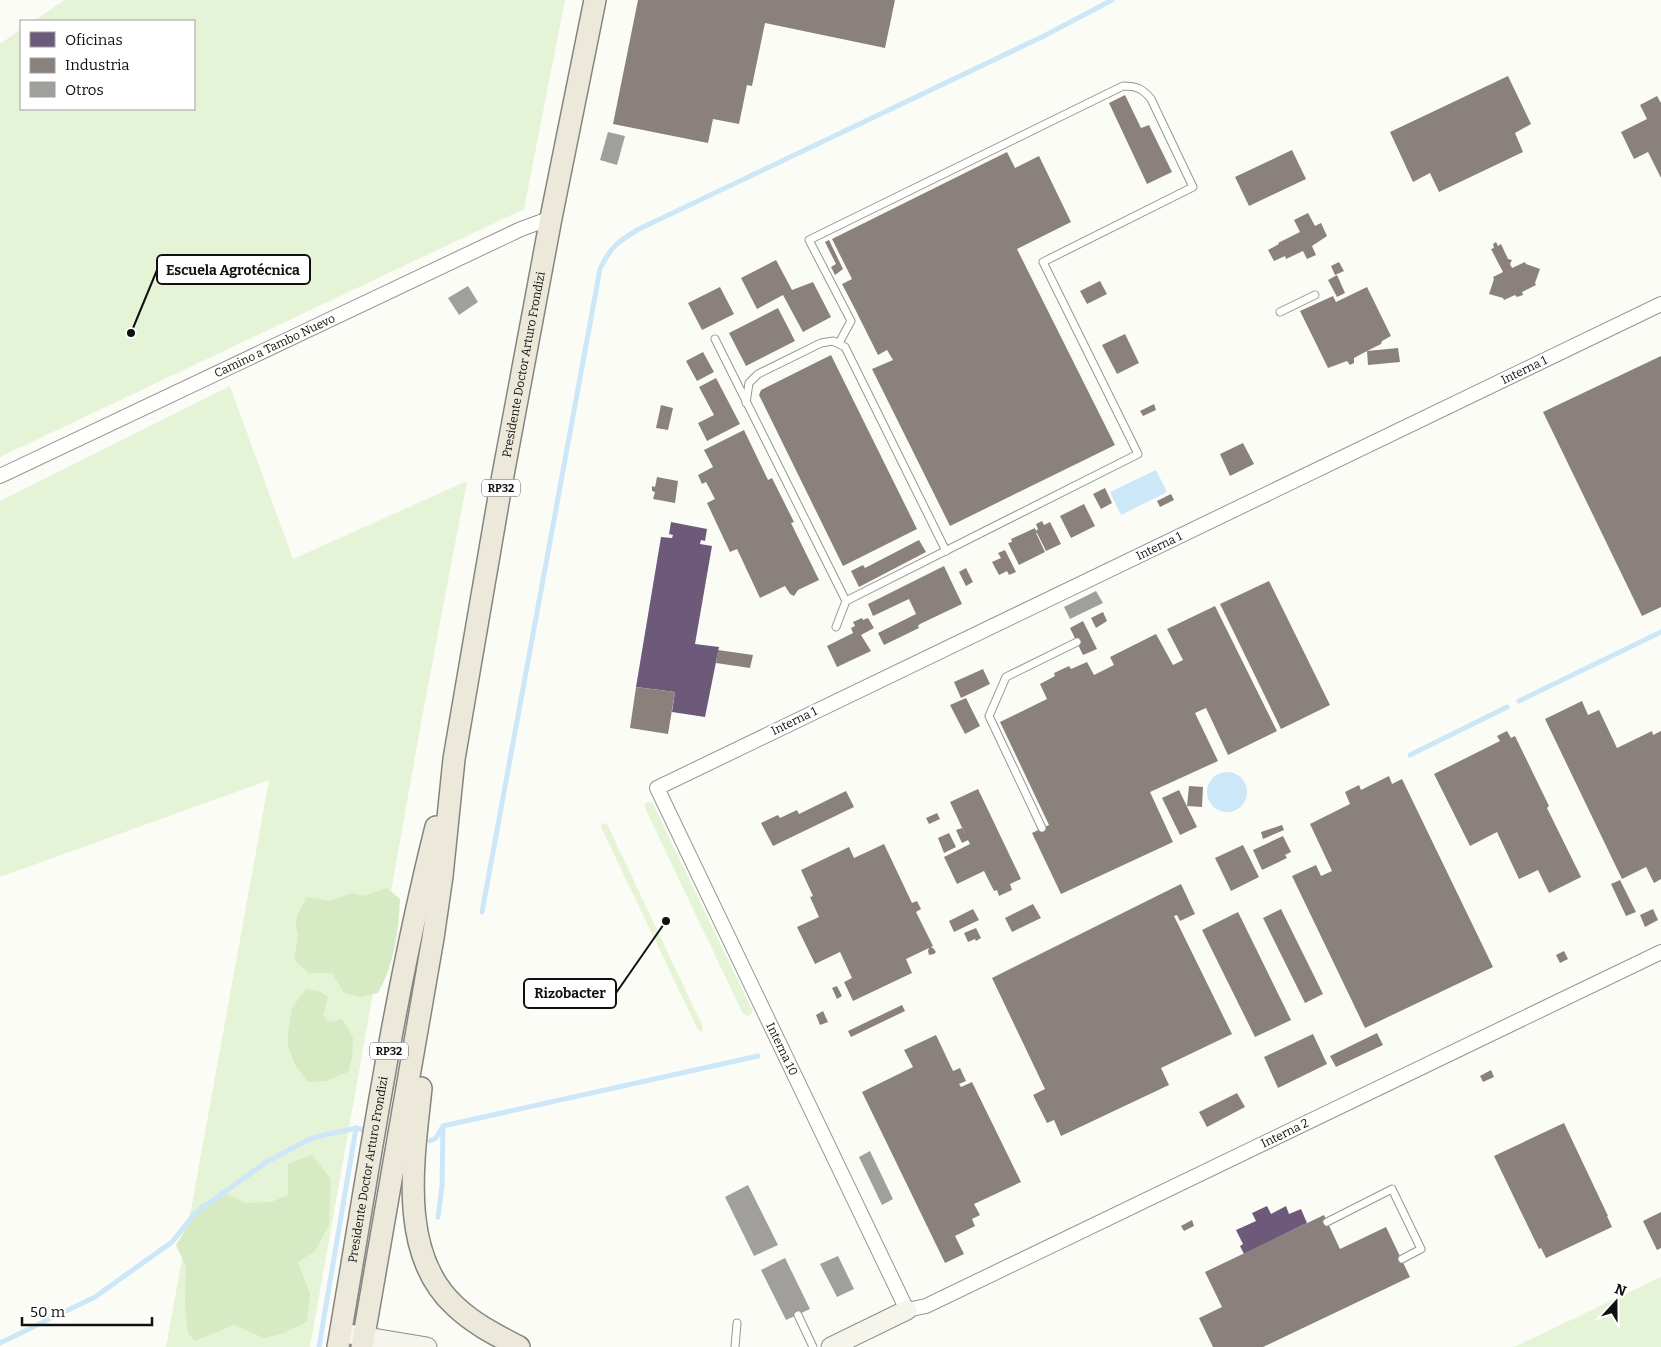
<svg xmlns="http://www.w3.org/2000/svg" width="1661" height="1347" font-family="Bitter,serif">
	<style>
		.green { fill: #e5f3d6 }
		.forest { fill: #d6ebc4 }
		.water { fill: #cce7f8 }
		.offices { fill: #6d597a }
		.industry { fill: #8a817c }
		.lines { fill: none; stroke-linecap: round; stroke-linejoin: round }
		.stream { stroke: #cce7f8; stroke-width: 5 }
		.building { fill: #a09f9c }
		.lane-casing { stroke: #969694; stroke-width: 9 }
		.street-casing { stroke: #969694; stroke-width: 16 }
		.secondary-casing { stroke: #8d8d8b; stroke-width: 21 }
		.primary-casing { stroke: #848481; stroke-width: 24 }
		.lane { stroke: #fffffe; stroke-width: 7 }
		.street { stroke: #fffffe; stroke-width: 14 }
		.secondary { stroke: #f6f5eb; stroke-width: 19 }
		.primary { stroke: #ede9da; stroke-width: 21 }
		.labels { text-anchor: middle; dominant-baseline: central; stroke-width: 5; stroke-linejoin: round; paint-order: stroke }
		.shield { fill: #fff; stroke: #585858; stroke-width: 1 }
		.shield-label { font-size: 11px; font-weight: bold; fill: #101010 }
		.street-label { font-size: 12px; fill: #101010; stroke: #fff }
		.leader { fill: none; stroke: #101010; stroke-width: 2 }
		.callout-dot { fill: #101010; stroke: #fff; stroke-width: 2 }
		.callout { fill: #fff; stroke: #101010; stroke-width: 2 }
		.callout-label { font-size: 14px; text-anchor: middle; font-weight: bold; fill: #101010 }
	</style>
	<rect width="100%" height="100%" fill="#fcfcf7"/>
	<g class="green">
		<path d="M65,0H565L524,209L0,457V44L21,29V109H194V21H33Z"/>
		<path d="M230,386L293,559L467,481L423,712L310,1347H166L269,780L0,877V501Z"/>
		<path d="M649,801L653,804L752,1010V1013L748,1016L743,1014L645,808V804Z"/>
		<path d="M604,823L607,824L703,1027L702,1032L698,1030L601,827V825Z"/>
		<path d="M1661,1277V1347H1514Z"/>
	</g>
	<g class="forest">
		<path d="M387,888L400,899C399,931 394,965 378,993L361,997L344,993L332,973H309L295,961C294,952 297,946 298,937C298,934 296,930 296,926C296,915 302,906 307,897L330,901L352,893L363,896Z"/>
		<path d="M306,989L319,991L328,997L323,1015L329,1022L342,1019L353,1037L352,1058L348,1072L326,1081L308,1082L295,1065L288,1045V1032L292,1008Z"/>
		<path d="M312,1155L331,1179L329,1225L315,1251L298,1262L310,1294L307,1322L281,1334L264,1338L234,1325L195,1341L188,1333L185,1303L186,1267L176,1245L200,1205L227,1194L246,1203L271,1202L288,1195V1164Z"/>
	</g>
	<g class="water">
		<path d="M1156,470L1167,492L1121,515L1110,492Z"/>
		<circle cx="1227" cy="792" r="20"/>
	</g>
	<g class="offices">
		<path d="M671,522L707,529L705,541L701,540L700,544L712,546L695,644L719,647L705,717L672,712L675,692L636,687L661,537L672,538L673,535L669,534Z"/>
		<path d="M1267,1206L1271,1214L1286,1206L1289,1214L1301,1209L1307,1223L1244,1254L1240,1246L1243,1244L1236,1230L1256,1221L1252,1213Z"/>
	</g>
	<g class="industry">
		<path d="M638,0H895L885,48L765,23L752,86L747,85L739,124L713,119L708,143L613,124Z"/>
		<path d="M1508,76L1531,124L1515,133L1523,152L1439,192L1430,173L1413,182L1390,132Z"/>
		<path d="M1125,95L1141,128L1149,125L1172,172L1147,184L1109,103Z"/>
		<path d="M1657,96L1661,103V178L1648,152L1634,159L1621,132L1647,119L1640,105Z"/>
		<path d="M1292,150L1306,179L1249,206L1235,177Z"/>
		<path d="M1007,152L1015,168L1039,156L1071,222L1017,249L1115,445L950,526L872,369L893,360L887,350L878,355L855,309L842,284L852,279L832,239Z"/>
		<path d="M1308,213L1315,226L1321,223L1327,236L1312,246L1316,255L1307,259L1303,251L1286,259L1285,256L1274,261L1268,250L1279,244L1278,243L1300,232L1294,220Z"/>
		<path d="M829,240L843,269L835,275L831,267L836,264L825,242Z"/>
		<path d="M1496,242L1498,246L1501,244L1508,259L1512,260L1510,264L1512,268L1525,262L1526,264L1540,269L1535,283L1536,285L1522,292L1523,295L1517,297L1515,295L1504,300L1503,298L1489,294L1494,279L1493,277L1503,272L1491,249L1494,248L1493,244Z"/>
		<path d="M776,260L792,290L813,282L831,317L803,332L783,295L757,309L741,278Z"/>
		<path d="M1339,262L1344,271L1335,275L1331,266Z"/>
		<path d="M1337,275L1345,293L1337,297L1328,280Z"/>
		<path d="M1100,281L1107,294L1087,304L1080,291Z"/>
		<path d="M720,287L734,314L702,330L688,303Z"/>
		<path d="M1367,287L1391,336L1382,341L1381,344L1367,351L1398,348L1400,362L1368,365L1367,351L1354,358V363L1350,365L1347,361L1328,368L1300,311L1333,296L1336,302Z"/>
		<path d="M778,308L795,341L746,366L729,333Z"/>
		<path d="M1125,334L1139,363L1117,374L1102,345Z"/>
		<path d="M703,352L714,372L697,381L686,361Z"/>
		<path d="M831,355L917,529L843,566L759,395L761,390Z"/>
		<path d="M1661,356V607L1642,616L1543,412Z"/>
		<path d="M716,378L740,424L707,441L698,423L714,415L699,387Z"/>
		<path d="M1154,404L1156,410L1143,416L1140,411Z"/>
		<path d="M661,405L673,408L668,430L656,428Z"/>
		<path d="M744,430L768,480L772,478L794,522L791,523L819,580L798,590L794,596L790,594L785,586L760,598L737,549L730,552L707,503L715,499L706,482L702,484L698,475L713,467L704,450Z"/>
		<path d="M1243,443L1254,464L1230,476L1220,454Z"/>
		<path d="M657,477L678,481L675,503L653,499L655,492L652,491V486L655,487Z"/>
		<path d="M1105,488L1112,503L1101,509L1093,494Z"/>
		<path d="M1171,494L1174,500L1160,507L1157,501Z"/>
		<path d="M1084,504L1095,526L1071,538L1060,516Z"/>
		<path d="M1042,521L1044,525L1050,522L1061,544L1046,551L1037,533H1036L1045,552L1019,565L1008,543L1012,542L1011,539L1035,528L1036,531L1038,529L1036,524Z"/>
		<path d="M919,540L926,552L859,587L851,571L863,565L865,568Z"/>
		<path d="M1005,550L1016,572L1009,575L1007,571L999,575L992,562L1001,558L998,553Z"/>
		<path d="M944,566L962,604L920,624L918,626L919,628L884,645L878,633L916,614L909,599L873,616L868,604Z"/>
		<path d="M966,568L973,582L966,586L959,572Z"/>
		<path d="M1269,581L1330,705L1281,729L1220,604Z"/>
		<path d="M1215,606L1277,731L1228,755L1206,708L1195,713L1218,761L1150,792L1173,842L1061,894L1032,833L1049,825L1000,722L1047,699L1040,684L1055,676L1054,673L1069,666L1071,669L1087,662L1094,675L1114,665L1110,657L1156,634L1173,665L1183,660L1167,629Z"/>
		<path d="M1103,612L1107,621L1096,628L1091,618Z"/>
		<path d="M862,618L863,620L868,618L874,628L861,635L871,651L837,667L827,646L853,633L851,628L855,626L853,622Z"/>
		<path d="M1083,621L1097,649L1083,655L1070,628Z"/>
		<path d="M718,650L753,655L750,668L716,663Z"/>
		<path d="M983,669L990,684L961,698L954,682Z"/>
		<path d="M636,687L675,692L668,734L630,728Z"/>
		<path d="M966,698L980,726L965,734L950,705Z"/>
		<path d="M1582,701L1588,715L1599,710L1617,748L1652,731L1653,735L1661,731V879L1654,883L1646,867L1622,879L1545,719Z"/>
		<path d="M1507,731L1511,738L1515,736L1549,806L1547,808L1581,877L1549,893L1538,870L1519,879L1497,832L1470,846L1434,774L1500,741L1497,736Z"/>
		<path d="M1389,776L1392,784L1402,779L1493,967L1365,1028L1292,876L1316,865L1321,876L1332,871L1310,824L1350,804L1345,792L1359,785L1361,790Z"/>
		<path d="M1189,786L1203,787L1202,807L1187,806Z"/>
		<path d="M978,789L1021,879L1010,884L1012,890L999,896L997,890L994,891L984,871L957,884L944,857L970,844L968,840L962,843L956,830L962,828L966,836L950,802Z"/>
		<path d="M1179,790L1197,827L1180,835L1162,798Z"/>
		<path d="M846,791L854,807L773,846L761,823L778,815L780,818L797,810L799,814Z"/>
		<path d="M937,813L940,819L929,824L926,818Z"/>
		<path d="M1282,825L1284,830L1263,839L1261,832Z"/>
		<path d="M949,833L956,847L944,853L938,838Z"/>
		<path d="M1283,836L1291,852L1285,855L1287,858L1262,870L1253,850Z"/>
		<path d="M884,844L912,903L917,901L921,909L916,912L933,946L931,947L934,949L936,952L934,954L929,955L928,951L929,948L906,959L912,973L853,1001L844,982L852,978L840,952L815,964L797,927L819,917L810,897L813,896L801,870L849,847L854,858Z"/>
		<path d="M1243,845L1259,877L1231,891L1215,858Z"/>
		<path d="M1620,880L1636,912L1626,916L1611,884Z"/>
		<path d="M1181,884L1195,914L1180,921L1177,915L1174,916L1232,1034L1161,1068L1169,1085L1061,1136L1054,1120L1047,1123L1033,1095L1045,1089L992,978Z"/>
		<path d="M1033,904L1041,918L1012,932L1005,918Z"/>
		<path d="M973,909L979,920L954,932L949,921Z"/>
		<path d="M1281,909L1323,994L1305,1003L1263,918Z"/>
		<path d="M1653,909L1658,920L1645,927L1640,915Z"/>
		<path d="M1238,912L1291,1020L1255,1037L1202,930Z"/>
		<path d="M976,928L981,938L976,941L975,939L968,942L964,933Z"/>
		<path d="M1564,951L1568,959L1560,963L1556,955Z"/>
		<path d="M837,986L842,996L837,999L832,988Z"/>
		<path d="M902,1005L905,1011L851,1037L848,1031Z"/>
		<path d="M823,1011L828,1022L820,1025L816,1015Z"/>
		<path d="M1377,1033L1383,1045L1336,1067L1330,1056Z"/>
		<path d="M1313,1034L1327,1064L1278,1088L1264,1057Z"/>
		<path d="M936,1035L953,1071L960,1068L966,1081L959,1084L961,1087L972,1082L1021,1182L974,1204L980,1215L972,1219L975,1226L955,1236L964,1254L945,1263L862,1092L913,1067L904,1050Z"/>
		<path d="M1491,1070L1494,1077L1483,1082L1480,1076Z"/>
		<path d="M1237,1093L1245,1107L1207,1127L1199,1112Z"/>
		<path d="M1564,1123L1608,1216H1607L1612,1227L1546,1258L1541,1248L1539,1249L1494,1156Z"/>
		<path d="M1661,1212V1248L1657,1250L1643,1221Z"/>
		<path d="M1324,1215L1340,1249L1386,1227L1410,1277L1263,1347H1213L1199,1318L1222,1307L1205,1272Z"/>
		<path d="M1192,1220L1194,1226L1184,1231L1181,1226Z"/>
	</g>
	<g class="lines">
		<g class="stream">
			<path d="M1519,701L1661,632"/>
			<path d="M1410,755L1507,707"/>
			<path d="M482,912L600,269C611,247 616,243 637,230L1044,36L1112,0"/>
			<path d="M430,1141L436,1138L443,1126L758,1056"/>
			<path d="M438,1217L442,1187L443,1128"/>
			<path d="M0,1343L95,1297L172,1242L195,1213L268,1161L312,1138L356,1128L364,1130"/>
			<path d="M319,1347L356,1128"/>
		</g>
	</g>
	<g class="building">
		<path d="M608,132L625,136L617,165L600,160Z"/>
		<path d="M468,286L478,302L459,315L448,298Z"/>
		<path d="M1096,591L1103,603L1070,619L1064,607Z"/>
		<path d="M870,1151L893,1199L882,1205L859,1157Z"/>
		<path d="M748,1185L778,1245L754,1256L725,1197Z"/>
		<path d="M838,1256L854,1289L837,1297L820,1264Z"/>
		<path d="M785,1258L810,1309L786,1320L761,1270Z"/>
	</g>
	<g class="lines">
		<defs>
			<g id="lane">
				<path d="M1280,312L1315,295"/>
				<path d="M715,339L846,601"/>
				<path d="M746,403L749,383L758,374L821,343L833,341L845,347L946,551"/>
				<path d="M836,627L846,601L1138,454L1043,262L1193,187L1151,99C1143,89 1137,86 1123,86L809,240L851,321L839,343"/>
				<path d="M1042,828L989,716L1006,677L1077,642"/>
				<path d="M1327,1222L1392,1189L1421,1249L1402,1259"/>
				<path d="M798,1315L813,1347"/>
				<path d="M735,1347L737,1323"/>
			</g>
			<g id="street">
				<path id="s1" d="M1661,304L657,788L907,1310L926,1306L1661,952"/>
				<path id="s2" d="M0,476L521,229L551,218"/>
			</g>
			<g id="secondary">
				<path d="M349,1334L427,1347"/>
				<path d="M831,1347L907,1310"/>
			</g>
			<g id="primary">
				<path d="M421,1088C414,1157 397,1253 455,1306C474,1324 496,1335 519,1347"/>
				<path id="s3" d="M338,1347C368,1173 393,998 436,827"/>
				<path id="s4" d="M362,1347L433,938L442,876L454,759L500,491L551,218L595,0"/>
			</g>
		</defs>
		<use href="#lane" class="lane-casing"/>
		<use href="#street" class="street-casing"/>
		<use href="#secondary" class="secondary-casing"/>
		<use href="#primary" class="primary-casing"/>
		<use href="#lane" class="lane"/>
		<use href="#street" class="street"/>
		<use href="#secondary" class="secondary"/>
		<use href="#primary" class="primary"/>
	</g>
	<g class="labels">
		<g class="shield">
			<rect x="482" y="479.5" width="38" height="17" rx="4"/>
			<rect x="370" y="1042.5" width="38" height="17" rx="4"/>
		</g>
		<g class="shield-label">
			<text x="501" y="488">RP32</text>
			<text x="389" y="1051">RP32</text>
		</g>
		<g class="street-label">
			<text stroke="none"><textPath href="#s2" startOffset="304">Camino a Tambo Nuevo</textPath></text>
			<text stroke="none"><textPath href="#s4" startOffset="996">Presidente Doctor Arturo Frondizi</textPath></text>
			<text transform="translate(1524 370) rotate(-26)">Interna 1</text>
			<text transform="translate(1159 546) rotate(-26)">Interna 1</text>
			<text transform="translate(794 721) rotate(-26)">Interna 1</text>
			<text stroke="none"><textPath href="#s1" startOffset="1404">Interna 10</textPath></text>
			<text stroke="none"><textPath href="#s1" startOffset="2111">Interna 2</textPath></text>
			<text stroke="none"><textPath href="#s3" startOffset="180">Presidente Doctor Arturo Frondizi</textPath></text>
		</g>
	</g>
	<path class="leader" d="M131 333L157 270M666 921L616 993"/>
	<g class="callout-dot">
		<circle cx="131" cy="333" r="5"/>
		<circle cx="666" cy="921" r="5"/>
	</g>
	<g class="callout">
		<rect x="157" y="255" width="153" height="29" rx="5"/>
		<rect x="524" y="979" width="92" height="29" rx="5"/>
	</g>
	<g class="callout-label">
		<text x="233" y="275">Escuela Agrotécnica</text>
		<text x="570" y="998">Rizobacter</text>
	</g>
	<rect x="20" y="20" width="175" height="90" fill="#ffffff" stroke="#9f9f9f"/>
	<rect x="30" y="32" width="25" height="15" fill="#6d597a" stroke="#9f9f9f"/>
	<text x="65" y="45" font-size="15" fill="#101010">Oficinas</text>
	<rect x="30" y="58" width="25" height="15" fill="#8a817c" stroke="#9f9f9f"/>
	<text x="65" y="70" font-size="15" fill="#101010">Industria</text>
	<rect x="30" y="82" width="25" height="15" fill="#a09f9c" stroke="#9f9f9f"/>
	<text x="65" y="95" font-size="15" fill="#101010">Otros</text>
	<g transform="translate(1616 1302) rotate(21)" stroke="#ffffff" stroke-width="4" paint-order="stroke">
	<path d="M0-4L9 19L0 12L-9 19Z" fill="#101010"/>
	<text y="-8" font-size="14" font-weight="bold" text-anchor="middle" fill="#101010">N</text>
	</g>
	<path d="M22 1317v8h130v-8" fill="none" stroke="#101010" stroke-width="2.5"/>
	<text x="30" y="1317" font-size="15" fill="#101010" stroke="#ffffff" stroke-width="4" paint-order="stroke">50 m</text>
</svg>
